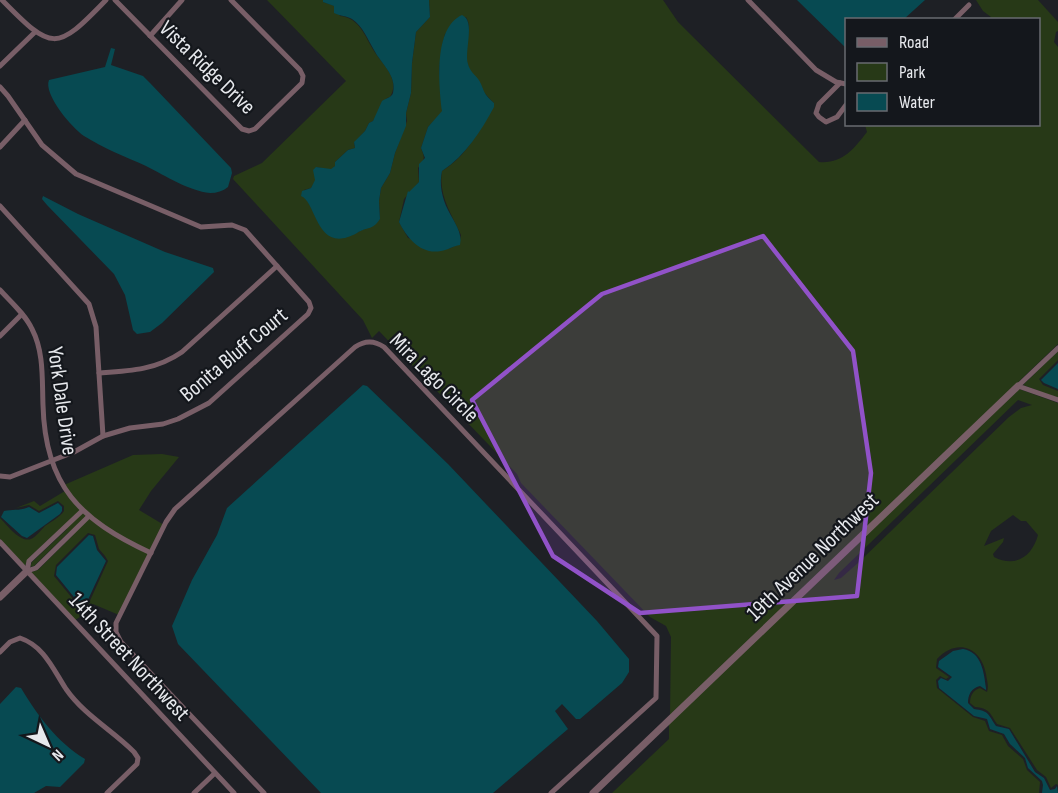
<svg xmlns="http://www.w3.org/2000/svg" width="1058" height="793" font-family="'Sofia Sans Condensed',sans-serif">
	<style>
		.green { fill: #273917; fill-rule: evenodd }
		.water { fill: #074a52 }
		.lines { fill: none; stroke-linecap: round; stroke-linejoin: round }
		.minor { stroke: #785e67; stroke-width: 5 }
		.tertiary { stroke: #785e67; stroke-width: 7 }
		.marked { fill: #9152c8; fill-opacity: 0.2; stroke: #9152c8; stroke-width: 4.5; stroke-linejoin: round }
		.labels { text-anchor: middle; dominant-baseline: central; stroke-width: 4.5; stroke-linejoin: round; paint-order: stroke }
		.street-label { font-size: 22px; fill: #e7e9ed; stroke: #14171c }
	</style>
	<rect width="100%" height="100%" fill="#1e2025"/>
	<g class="green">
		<path d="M267,0H323V2L335,6L340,16C360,18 365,37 374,51C382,64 401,79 390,97L387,98L373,121L369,123L365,131L354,143L355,148L348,150L335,162V166L331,170L316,167V180L311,188L304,190C305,199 310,204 313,211C329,252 352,237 380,219L379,201L381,188L390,173L395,153L407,121L406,113L411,93L412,63L416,32L430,17L429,0H663L678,22L819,162C842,164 853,150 867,132L865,125L1038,124V20L989,19L991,17L983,11L976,0H1038L1058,22V31L1056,32L1054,42L1058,47V344L670,716L671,637L666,626L650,617L521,483L517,474L379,331L372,338L363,320L233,179L234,176L262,163L346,81ZM466,17C472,27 467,38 466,49C464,70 481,90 494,103C493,110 489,114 485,120C473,141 463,158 442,171C438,195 452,215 461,235L459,244L448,249L408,238L399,222L404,199L419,182L418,168C425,159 425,158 421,148L428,127L443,111L439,69L443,42L445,34Z"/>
		<path d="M1058,351V360L1039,379L1043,385L1058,391V398L1023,385Z"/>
		<path d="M1019,389L1058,403V785L1056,784L1051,788L1046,777L1037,770L1010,728L997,724C990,713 989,708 975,707L970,703C970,696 973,690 980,688L987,692C989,686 987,681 986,674C981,646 956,638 937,659L936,668L949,677L946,679L940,676L936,680L937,688L973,717L985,721L989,731L1002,735L1008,746L1023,759L1027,770L1040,782L1039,793H612L669,739V723ZM1018,400L1032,405L1021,408L1009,417L859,562L841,578L834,580L839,573ZM1013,515L1021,521H1026L1038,535C1032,557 1015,568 994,557L993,554L1003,542L1004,538L984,546L991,531Z"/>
		<path d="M162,454L179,457L151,491L139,510L164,525L119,615L93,604L90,611L75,620L31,572L38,570L73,535L69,532L34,566L30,567L32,562L67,529L63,526L28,559L25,566L0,539V518C7,525 20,543 31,539C36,537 41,530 45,526C52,521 59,518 64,511V506L58,501L39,511L29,505L16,508L34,501L40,506L65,491L64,485L133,455ZM88,533L95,535L99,549L105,556L108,561L88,605L83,607L77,604L54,576L56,565Z"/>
	</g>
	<g class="water">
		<path d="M323,0H429L430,17L416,32L412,63L411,93L406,113V126L395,153L390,173L381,188L379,201L380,219C372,231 368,226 357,233C316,256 317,202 301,196L302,191L311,188L315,180L313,170L316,167L331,169L335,166V162L348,150L355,148L354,142L365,131L369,123L373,121L382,101C386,98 391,98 393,93C397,75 381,64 374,50C368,40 363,26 352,19C347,16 340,16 334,13V6L323,2Z"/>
		<path d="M797,0H925L904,19L846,20V48Z"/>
		<path d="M462,15C476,21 464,50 468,64C470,73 478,76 481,84C485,94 485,95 494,103V107C481,131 466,155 442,171C439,184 442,198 448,210C454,222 463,233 460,245C453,246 448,250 441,251C421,255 407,238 399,222L408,191L409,192L419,182V164L425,158L421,148L428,127L442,111C439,85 433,28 462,15Z"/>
		<path d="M111,48L115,49L111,65L143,76L150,83L231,168L232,173L228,187C223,191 217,193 210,193C189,191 166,176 146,166C126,157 103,148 84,136C72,128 43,94 49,80L105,67Z"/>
		<path d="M43,196L78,214L165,252L213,268L214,272L162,323L150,332L137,334L133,330L125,295L114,274L47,205L42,199Z"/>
		<path d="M1058,363V389L1044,383L1041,380Z"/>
		<path d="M363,385L367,386L448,464L597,621L629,659V672L622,683L580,719H576L562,704L555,711L568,729L493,793H321L178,644L172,626L192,580L217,535L227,508Z"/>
		<path d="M58,503L62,507V511L60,514L27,538L22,536L1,517L4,511C13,509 21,511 29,507L39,513Z"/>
		<path d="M89,535L93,536L97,550L106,561L86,604L84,605L78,602L56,575L57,567Z"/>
		<path d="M963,649C982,652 984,673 986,688V690L980,686C971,688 968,695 968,703L974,709C989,711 988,714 996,726L1009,729L1035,772L1044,778L1050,790L1055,789L1057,786L1058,793H1042L1043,785L1042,781L1028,768L1025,758L1010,744L1004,734L990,729L987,719L974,716L939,688L938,681L941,678L948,681L952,677L938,667L939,661L953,651Z"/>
		<path d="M16,687L21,688C37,715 57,742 85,759L84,763L60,787L46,786L34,793H0V704Z"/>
	</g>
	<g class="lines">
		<g class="minor">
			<path d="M2,0C52,51 56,52 106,0"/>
			<path d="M115,0L242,129L249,131L255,129L302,83L303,76L300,70L231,0"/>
			<path d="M748,0L816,70L836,82L846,84"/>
			<path d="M954,20L969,5"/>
			<path d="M150,36L182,0"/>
			<path d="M0,66L34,33"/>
			<path d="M840,83L819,104L816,113L819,117L826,122L837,117L846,105"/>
			<path d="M0,87L8,96L42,145L76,174L201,227L232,225L245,230L309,302L311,308L308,314L209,403L178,419L163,424L130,428L103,436L74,452L10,477L0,476"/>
			<path d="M0,147L25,120"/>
			<path d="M0,206L89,304L96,327L103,436"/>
			<path d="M0,290C11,302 25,314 32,329C44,352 42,379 43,405C45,486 80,520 151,553"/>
			<path d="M0,336L22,314"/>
			<path d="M1058,348L1018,386L1058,400"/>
			<path d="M99,373C130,371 156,370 182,352L277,266"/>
			<path d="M0,542L234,793"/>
			<path d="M27,571L29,561L82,511"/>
			<path d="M27,571L36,568L88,517"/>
			<path d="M0,652L10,642L20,638C44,646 53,669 66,689C84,715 112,730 134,752L138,758L137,764L107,793"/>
			<path d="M194,793L215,773"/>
			<path d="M264,793L121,642L116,632V623L166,522L175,509L355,347C365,340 374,340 384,347L657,636L656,698L551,793"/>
		</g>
		<g class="tertiary">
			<path d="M0,597L27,571"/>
			<path d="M593,793L1018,386"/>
		</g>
	</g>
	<path class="marked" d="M763,236L853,351L871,473L857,596L640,613L553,556L472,400L602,294Z"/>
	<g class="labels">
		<g class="street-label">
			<text transform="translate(207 68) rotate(44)">Vista Ridge Drive</text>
			<text transform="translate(234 355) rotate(-40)">Bonita Bluff Court</text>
			<text transform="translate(434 378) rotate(45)">Mira Lago Circle</text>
			<text transform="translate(62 401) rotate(82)">York Dale Drive</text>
			<text transform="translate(813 557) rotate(-44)">19th Avenue Northwest</text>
			<text transform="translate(129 657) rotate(47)">14th Street Northwest</text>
		</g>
	</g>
	<rect x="845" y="18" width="195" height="108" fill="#14171c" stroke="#686b70" stroke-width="1.5"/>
	<rect x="857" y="38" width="30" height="9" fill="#785e67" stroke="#686b70" stroke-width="1.5"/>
	<text x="899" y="48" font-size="18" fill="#e7e9ed">Road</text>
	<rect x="857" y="63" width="30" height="18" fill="#273917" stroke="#686b70" stroke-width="1.5"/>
	<text x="899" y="78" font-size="18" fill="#e7e9ed">Park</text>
	<rect x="857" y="93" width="30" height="18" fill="#074a52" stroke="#686b70" stroke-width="1.5"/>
	<text x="899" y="108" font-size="18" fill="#e7e9ed">Water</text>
	<g transform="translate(48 745) rotate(136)" stroke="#14171c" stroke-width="4.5" paint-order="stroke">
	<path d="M0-4.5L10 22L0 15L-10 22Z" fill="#e7e9ed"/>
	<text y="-9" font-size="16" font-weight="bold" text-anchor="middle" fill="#e7e9ed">N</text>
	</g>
</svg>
